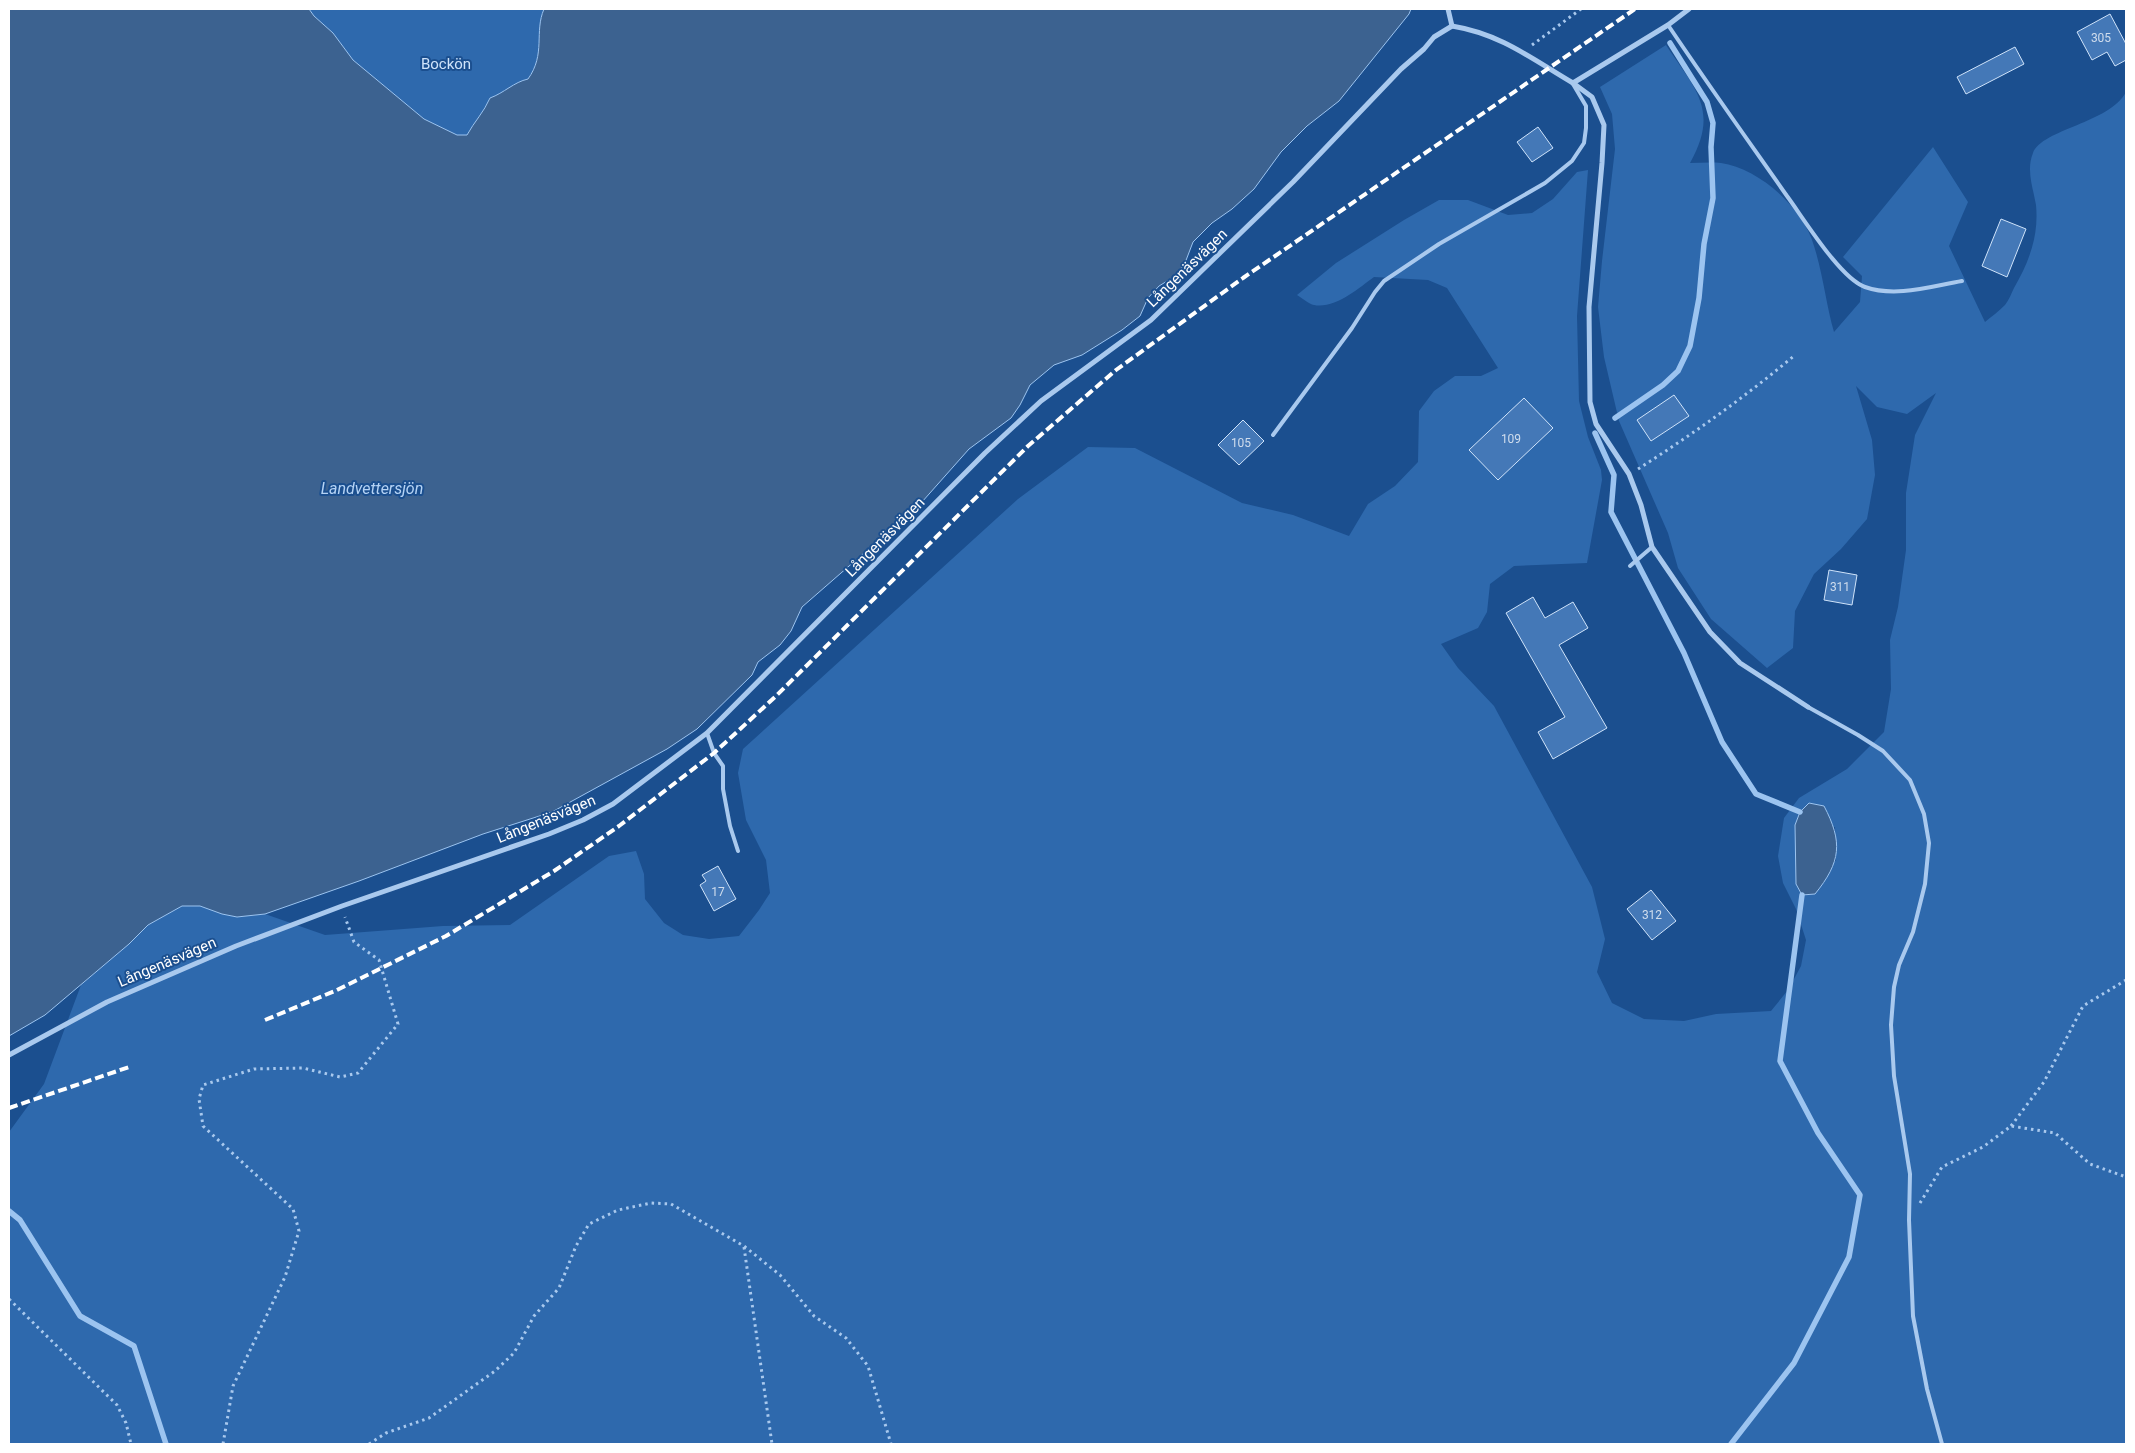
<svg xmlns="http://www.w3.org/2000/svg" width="2135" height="1453" font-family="Roboto,sans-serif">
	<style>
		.green { fill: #2e69ad; fill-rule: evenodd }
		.water { fill: #3c6290; stroke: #9cc4f0 }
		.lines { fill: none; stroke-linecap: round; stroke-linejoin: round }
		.stream { stroke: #9cc4f0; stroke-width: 5.5 }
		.building { fill: #4478b7; stroke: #cfe3fa }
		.path { stroke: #a9c9ee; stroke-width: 3; stroke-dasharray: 2.5 4; stroke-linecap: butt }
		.lane { stroke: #a9c9ee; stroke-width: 4 }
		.street { stroke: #a9c9ee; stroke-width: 5 }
		.rail { stroke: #fff; stroke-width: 4; stroke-dasharray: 9 4; stroke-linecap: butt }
		.labels { text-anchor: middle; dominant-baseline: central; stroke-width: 4; stroke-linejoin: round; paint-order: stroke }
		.number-label { font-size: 12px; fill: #d0dded }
		.park-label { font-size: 15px; fill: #cfe3fa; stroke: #1b4f8f }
		.street-label { font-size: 15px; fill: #fff; stroke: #1b4f8f }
		.water-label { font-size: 16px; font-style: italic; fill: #b5d3f5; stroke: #1b4f8f }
	</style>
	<rect width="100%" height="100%" fill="#1b4f8f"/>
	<g class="green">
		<path d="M309,9H544C534,32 546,54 528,79C514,82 504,93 490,98C484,112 474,122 467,135H457L424,119L353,60L333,33L314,16Z"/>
		<path d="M1666,45C1695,89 1720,110 1690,163C1700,163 1711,162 1721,163C1759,168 1804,209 1814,246C1823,274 1826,304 1834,332L1860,302L1862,276L1843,257L1933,147L1968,202L1949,246L1985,322C1991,317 1999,311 2005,305C2009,300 2011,294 2014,288C2029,262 2039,236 2036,205C2033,188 2026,170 2033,153C2042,129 2110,123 2126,92V1444H9V1132L44,1084L81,985L129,944L148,925L182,906H200L237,917L265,914L325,935L443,926L510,925L609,856L636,851L644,874L645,899L664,923L683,935L709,939L739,936L759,910L770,893L766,860L746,820L738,773L743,749L1018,499L1088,447L1135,448L1242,503L1293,515L1349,536L1368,504L1395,486L1418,462L1419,411L1434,391L1455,376H1481L1498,368L1447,288L1428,280L1374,277C1359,288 1335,309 1314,305C1309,304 1302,298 1297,295L1336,263L1404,220L1439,200H1468L1508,215L1532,213L1553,199L1577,172L1588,170L1577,316L1579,401L1588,437L1601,470L1602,480L1587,563L1514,566L1490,584L1487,612L1478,628L1441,644L1458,668L1494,706L1592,887L1605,939L1597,972L1612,1003L1644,1019L1684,1021L1716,1014L1771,1011L1788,990L1801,966L1806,940L1796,909L1783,883L1778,856L1784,818L1799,798L1847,769L1884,732L1891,689L1890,640L1898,607L1906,550V493L1915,435L1936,393L1907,414L1877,407L1856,386L1872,440L1875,475L1867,519L1841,549L1814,574L1795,611L1793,648L1767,668L1711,619L1678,568L1668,533L1619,421L1604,357L1598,307L1602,261L1615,149L1612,114L1600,87ZM1795,825L1835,827L1836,861L1796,846Z"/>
	</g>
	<g class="water">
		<path d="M9,9H309L314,16L333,33L353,60L424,119L457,135H467C474,122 484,112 490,98C504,93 514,82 528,79C546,54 534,32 544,9H1411L1409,14L1339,101L1307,126L1281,152L1254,189L1232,209L1212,223L1193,242L1185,263L1177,275L1159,286L1148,298L1140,316L1122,330L1082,355L1054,365L1030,385L1020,405L1011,418L969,449L898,529L872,546L802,607L791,631L780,645L758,662L752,675L697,729L667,749L552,812L483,834L359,881L265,914L237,917L222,914L200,906H182L148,925L129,944L45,1015L9,1036Z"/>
		<path d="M1809,803L1824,806C1843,842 1841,862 1815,894L1802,895L1796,884L1795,825L1800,812Z"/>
	</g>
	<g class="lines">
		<g class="stream">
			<path d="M1615,418L1663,385L1678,371L1690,346L1699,298L1704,244L1713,198L1711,147L1713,123L1707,102L1670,43"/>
			<path d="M1595,433L1614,475L1611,512L1684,653L1722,742L1756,794L1800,812"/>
			<path d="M9,1211L20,1220L80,1316L134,1346L166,1444"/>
			<path d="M1731,1444L1794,1363L1849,1257L1860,1195L1818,1133L1780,1061L1802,895"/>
		</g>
	</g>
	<g class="building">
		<path d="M2110,14L2126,44V60L2115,66L2107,52L2092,60L2077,32Z"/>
		<path d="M2015,47L2024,64L1966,94L1957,77Z"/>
		<path d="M1538,127L1553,148L1532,162L1517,142Z"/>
		<path d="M2001,219L2026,229L2007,277L1982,266Z"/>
		<path d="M1674,395L1689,416L1651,441L1637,420Z"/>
		<path d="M1524,398L1553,428L1498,480L1469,450Z"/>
		<path d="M1243,420L1264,441L1239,465L1218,445Z"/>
		<path d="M1829,570L1857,575L1852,605L1824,600Z"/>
		<path d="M1533,597L1545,618L1573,602L1588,628L1559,645L1607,728L1553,759L1538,732L1565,717L1506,613Z"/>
		<path d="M718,866L736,899L714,911L700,885L706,881L702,875Z"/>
		<path d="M1651,890L1676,921L1652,940L1627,909Z"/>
	</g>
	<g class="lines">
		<g class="path">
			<path d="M1532,45L1581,9"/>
			<path d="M1638,469C1693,434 1745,397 1795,355"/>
			<path d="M2011,1126L2044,1082L2083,1006L2126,980"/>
			<path d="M1920,1203L1942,1167L1983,1147L2011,1126L2055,1133L2090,1164L2126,1177"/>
			<path d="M744,1247L772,1444"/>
			<path d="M9,1299L117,1405L126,1423L131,1444"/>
			<path d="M223,1444L233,1386L285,1277L299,1231L293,1209L203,1126L199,1099L203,1085L254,1069L303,1068L340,1077L358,1073L398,1024L379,960L354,942L345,917"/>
			<path d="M369,1444L386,1433L429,1418L495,1371L514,1353L534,1316L559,1288L576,1246L589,1224L618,1210L651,1203L671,1204L744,1246L780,1275L814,1316L846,1338L868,1366L891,1444"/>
		</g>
		<g class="lane">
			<path d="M1668,25C1707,83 1747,139 1787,196C1804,219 1840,278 1865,287C1896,298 1932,286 1962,281"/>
			<path d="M1273,435L1352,328L1375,292L1384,281L1439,244L1545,183L1572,161L1584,143L1586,128V106L1573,84"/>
			<path d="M1630,566L1652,547"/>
			<path d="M1808,707L1858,735L1883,751L1910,780L1924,814L1929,843L1925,884L1913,932L1899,965L1894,987L1891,1025L1894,1076L1910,1174L1909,1220L1913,1316L1927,1389L1942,1444"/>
			<path d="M707,733L714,753L723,766V789L730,826L738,851"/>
		</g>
		<g class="street">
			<path d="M1448,9L1452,26"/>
			<path d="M1573,83L1592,97L1604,125L1602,163L1589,307L1590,402L1596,424L1629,474L1641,505L1652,547L1710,632L1740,663L1808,707"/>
			<path d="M9,1055L107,1002L236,946L342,906L549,834L583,820L613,804L707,733L985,453L1041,401L1151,320L1293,182L1401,69L1424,49L1434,37L1452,26C1501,34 1532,59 1573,83L1668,25L1689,9"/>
		</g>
		<g class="rail">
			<path d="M265,1020L337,990L446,936L554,871L619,826L714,753L775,697L1028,446L1116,370L1243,278L1635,9"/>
			<path d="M9,1108L132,1066"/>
		</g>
	</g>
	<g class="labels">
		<g class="number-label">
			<text x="2101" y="38">305</text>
			<text x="1511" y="439">109</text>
			<text x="1241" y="443">105</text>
			<text x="1840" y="587">311</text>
			<text x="718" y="892">17</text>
			<text x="1652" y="915">312</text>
		</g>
		<g class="park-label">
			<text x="446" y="64">Bockön</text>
		</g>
		<g class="street-label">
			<text transform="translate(1187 268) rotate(-44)">Långenäsvägen</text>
			<text transform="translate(885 537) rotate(-45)">Långenäsvägen</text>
			<text transform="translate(546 819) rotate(-22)">Långenäsvägen</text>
			<text transform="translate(167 962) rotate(-23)">Långenäsvägen</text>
		</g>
		<g class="water-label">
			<text x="372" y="488">Landvettersjön</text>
		</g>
	</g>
	<rect width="2135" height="1453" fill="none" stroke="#ffffff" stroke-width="20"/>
</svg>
